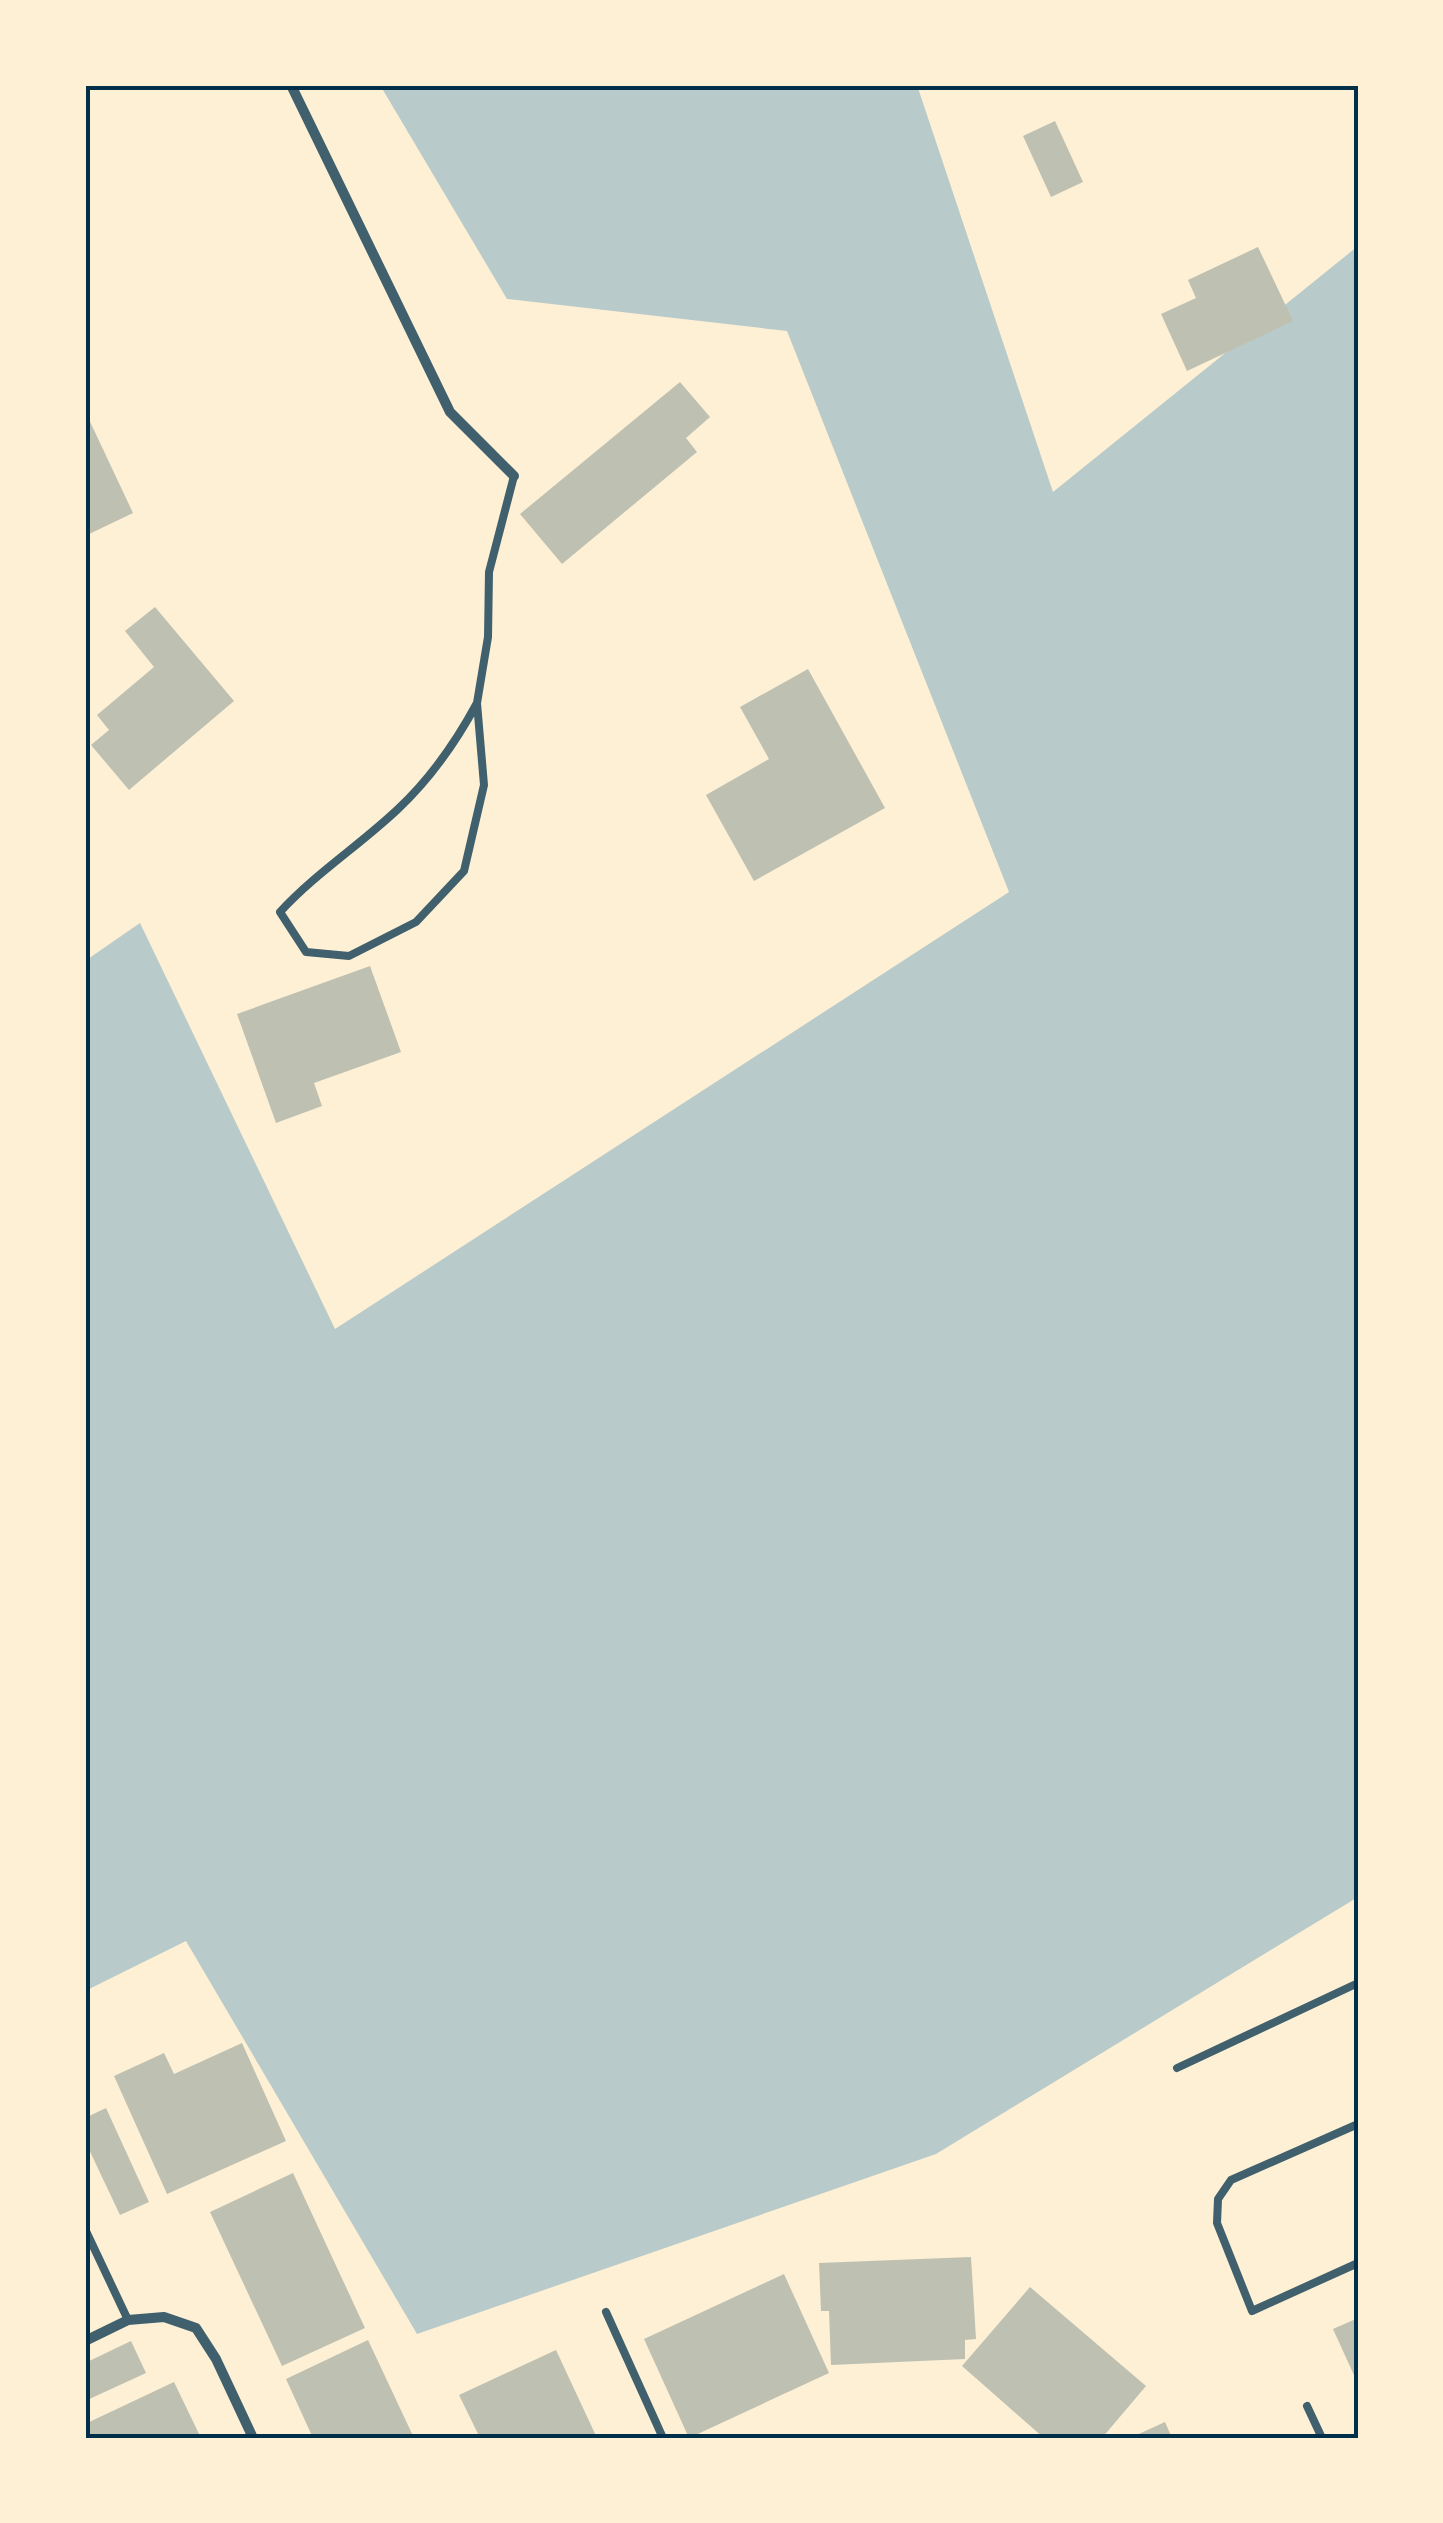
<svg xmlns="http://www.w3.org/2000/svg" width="1443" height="2523" font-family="Raleway,sans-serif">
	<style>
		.green { fill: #b9caca }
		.building { fill: #bec0b2 }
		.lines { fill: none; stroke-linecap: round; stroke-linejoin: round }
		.service { stroke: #3f606c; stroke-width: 8 }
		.minor { stroke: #3f606c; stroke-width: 10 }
		.neatline { fill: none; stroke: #003049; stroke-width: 4 }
	</style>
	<rect width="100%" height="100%" fill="#fdf0d5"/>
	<path class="green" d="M380,85H917L1053,492L1358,246V1897L936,2154L417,2334L186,1941L85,1991V961L140,923L335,1329L1009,892L787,331L507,299Z"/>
	<g class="building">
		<path d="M1055,121L1083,182L1051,197L1023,136Z"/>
		<path d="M1258,247L1293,321L1187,371L1161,314L1196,298L1188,280Z"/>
		<path d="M680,382L710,417L686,438L697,452L562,564L520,514Z"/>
		<path d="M85,411L133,513L85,536Z"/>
		<path d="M155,607L234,701L129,790L91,745L109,730L97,715L154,667L125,631Z"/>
		<path d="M808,669L885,808L754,881L706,795L769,759L740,707Z"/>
		<path d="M370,966L401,1052L314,1083L322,1106L276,1123L237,1014Z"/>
		<path d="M242,2043L286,2141L167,2194L114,2076L164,2053L174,2074Z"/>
		<path d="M106,2108L149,2202L120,2215L85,2141V2118Z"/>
		<path d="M293,2173L365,2328L282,2366L210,2212Z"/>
		<path d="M971,2257L976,2339L965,2340V2359L831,2365L829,2311H821L819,2263Z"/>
		<path d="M784,2274L829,2373L689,2438L644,2339Z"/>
		<path d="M1030,2287L1146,2386L1102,2438H1044L962,2366Z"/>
		<path d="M1358,2318V2384L1333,2329Z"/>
		<path d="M368,2340L414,2438H313L286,2379Z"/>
		<path d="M131,2341L146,2373L85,2401V2363Z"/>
		<path d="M556,2350L597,2438H480L459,2395Z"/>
		<path d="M174,2382L201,2438H85V2424Z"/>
		<path d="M1165,2422L1172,2438H1130Z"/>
	</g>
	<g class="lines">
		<g class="service">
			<path d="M477,703C456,742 431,778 398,809C360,845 316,873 280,912L306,952L349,956L416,922L464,871L484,785L477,703L488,637L489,572L514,476"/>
			<path d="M1177,2068L1358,1983"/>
			<path d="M1358,2124L1231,2180L1218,2199L1217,2223L1252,2311L1358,2263"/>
			<path d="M85,2229L128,2320"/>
			<path d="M606,2312L663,2438"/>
			<path d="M1307,2406L1322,2438"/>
		</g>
		<g class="minor">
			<path d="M291,85L450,412L514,476"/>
			<path d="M85,2341L128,2320L164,2317L196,2328L216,2359L253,2438"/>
		</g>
	</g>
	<rect width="1443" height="2523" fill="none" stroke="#fdf0d5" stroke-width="175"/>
	<rect x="88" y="88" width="1268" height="2348" class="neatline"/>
</svg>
